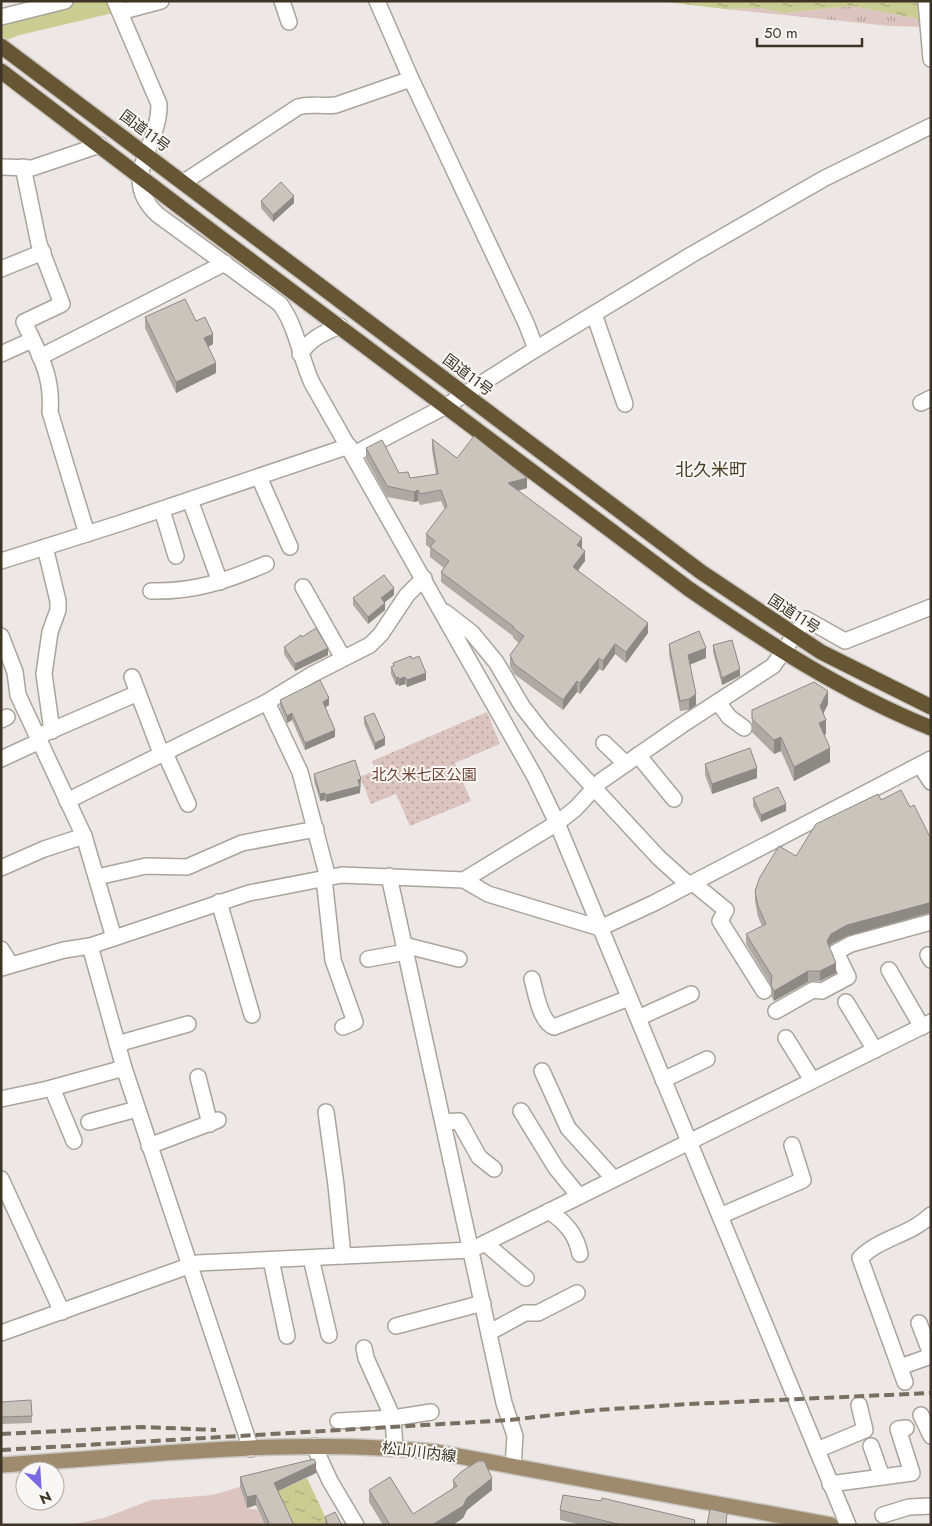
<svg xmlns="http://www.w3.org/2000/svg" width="932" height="1526" font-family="Jost,'Noto Sans JP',sans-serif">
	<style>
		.grass { fill: url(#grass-tufts) }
		.park { fill: url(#park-dots) }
		.pitch { fill: #dcc4c0 }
		.water { fill: url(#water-ripples) }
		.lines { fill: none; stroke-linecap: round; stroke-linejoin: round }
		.river { stroke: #cbcc92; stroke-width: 25 }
		.minor-casing { stroke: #aaa49c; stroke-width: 18 }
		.major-casing { stroke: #c9c6c2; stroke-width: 18 }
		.highway-casing { stroke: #c9c6c2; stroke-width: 18 }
		.minor { stroke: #fff; stroke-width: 15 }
		.major { stroke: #9e8b6d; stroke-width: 15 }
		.highway { stroke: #675634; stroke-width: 15 }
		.rail { stroke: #786f60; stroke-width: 4; stroke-dasharray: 10 5; stroke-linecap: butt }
		.wall { fill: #aea9a3 }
		.shaded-wall { fill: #8d8984 }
		.building { fill: #cac4bd; stroke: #8d8984 }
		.labels { text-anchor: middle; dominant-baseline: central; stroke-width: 4; stroke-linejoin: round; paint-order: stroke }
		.street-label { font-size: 15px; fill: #3d3425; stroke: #f9f7f5 }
		.park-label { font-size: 15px; fill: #704333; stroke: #f9f7f5 }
		.quarter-label { font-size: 18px; fill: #4d3e23; stroke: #f9f7f5 }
	</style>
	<defs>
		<pattern id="grass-tufts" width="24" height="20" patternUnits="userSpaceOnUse" patternTransform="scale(1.25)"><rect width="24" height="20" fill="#dcc4c0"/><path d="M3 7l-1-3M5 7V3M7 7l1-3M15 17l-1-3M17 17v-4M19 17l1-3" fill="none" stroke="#b4a09c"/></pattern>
		<pattern id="park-dots" width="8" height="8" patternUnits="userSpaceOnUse" patternTransform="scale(1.25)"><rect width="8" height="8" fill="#dcc4c0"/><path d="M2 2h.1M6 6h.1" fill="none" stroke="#b4a09c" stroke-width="1.8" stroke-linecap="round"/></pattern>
		<pattern id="water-ripples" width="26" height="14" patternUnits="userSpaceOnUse" patternTransform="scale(1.25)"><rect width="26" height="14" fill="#cbcc92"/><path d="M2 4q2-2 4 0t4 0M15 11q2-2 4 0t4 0" fill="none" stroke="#a6a677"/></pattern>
	</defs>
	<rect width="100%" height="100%" fill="#ede8e5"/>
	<path class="grass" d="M852,6L914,18L931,25V27L890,26L725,9L762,8L784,13Z"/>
	<path class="park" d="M487,712L500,744L455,763L471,801L410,826L396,794L371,804L360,777L376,770L372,761Z"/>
	<path class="pitch" d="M240,1487L247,1508L258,1510L265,1525H69L104,1518L151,1500L212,1495Z"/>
	<g class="water">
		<path d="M658,1H931V25L914,18L852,6L784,13L762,8L725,9Z"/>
		<path d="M307,1478L329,1525H289L274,1493Z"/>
	</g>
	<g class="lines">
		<path class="river" d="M1,29L16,23L109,1"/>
		<defs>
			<g id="minor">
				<path d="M115,1L159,104C160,147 117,178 158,215L280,304C297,327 300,357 312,383L535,777L557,823L848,1525"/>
				<path d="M282,1L289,22"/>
				<path d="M926,1L931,59"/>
				<path d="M120,12L161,1"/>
				<path d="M1,17L65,1"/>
				<path d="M1,167L32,168L100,145"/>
				<path d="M23,167L39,244L62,304L24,322C39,354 53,375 50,412L87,534"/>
				<path d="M184,182L298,107C311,103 323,107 336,105L411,79"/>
				<path d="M1,269L43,252"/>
				<path d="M594,314L625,404"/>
				<path d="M536,349L691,255L825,178L931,126"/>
				<path d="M1,354L32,340"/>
				<path d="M300,354C310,339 323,333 340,326"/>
				<path d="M40,357L225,263"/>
				<path d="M921,403L931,398"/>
				<path d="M354,454L446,406L536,349L526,323L411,79L377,1"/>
				<path d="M259,477L290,547"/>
				<path d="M190,500L220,582"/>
				<path d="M162,510L176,556"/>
				<path d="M45,547L58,601V610L50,632L44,674L52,731"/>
				<path d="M1,561L121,523L349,446"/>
				<path d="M303,587L343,658"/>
				<path d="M151,591C195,592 226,581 266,564"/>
				<path d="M445,612L472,633L496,662L522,706L543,733L659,858L689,885"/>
				<path d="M1,636L15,672L18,695L84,836L114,938"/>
				<path d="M132,677L161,753"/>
				<path d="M267,702L300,772L328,878"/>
				<path d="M718,702L729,717L744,728"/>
				<path d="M1,720L7,717"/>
				<path d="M43,734L138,693"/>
				<path d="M604,743L626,764"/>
				<path d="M164,751L188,804"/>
				<path d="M638,755L674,799"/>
				<path d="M1,759L40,741"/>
				<path d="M920,765L931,782"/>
				<path d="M67,801L267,702L313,674L370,645L381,634L407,595L424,578"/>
				<path d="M1,868L44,849L84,836"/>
				<path d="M389,876L504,1403L515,1436L513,1466"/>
				<path d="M97,877L146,866L187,867L242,843L316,829"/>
				<path d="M324,878L333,960L355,1022L343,1027"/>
				<path d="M464,880L557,823L575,809L601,781L682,725L773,666L806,619L845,641L931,607"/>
				<path d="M693,883L726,910L720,921L764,991"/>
				<path d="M219,902L252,1015"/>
				<path d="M404,945L459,959"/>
				<path d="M90,946L124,1068L251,1449"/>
				<path d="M1,949L11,965"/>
				<path d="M928,955L931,960"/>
				<path d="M368,959L406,952"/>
				<path d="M1,968L64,950L90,946L249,893L342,875L464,880L488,894L600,928L654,903L931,759"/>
				<path d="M889,970L922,1027"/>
				<path d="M532,979C536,993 540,1022 554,1027L629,998"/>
				<path d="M846,1002L875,1050"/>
				<path d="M776,1011L813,990L822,991L848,977L836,952L851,944L931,922"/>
				<path d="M638,1018L691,994"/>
				<path d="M786,1038L812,1080"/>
				<path d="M117,1044L188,1024"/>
				<path d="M542,1071L568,1128L614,1179"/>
				<path d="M198,1077L210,1124"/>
				<path d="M663,1080L707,1059"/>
				<path d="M52,1088L74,1141"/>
				<path d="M1,1099L48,1089L124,1068"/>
				<path d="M521,1111L556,1168L579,1196"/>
				<path d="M326,1112L336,1185L343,1256"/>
				<path d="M89,1122L137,1109"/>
				<path d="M443,1122L459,1121L479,1157L494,1169"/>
				<path d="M149,1146L218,1120"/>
				<path d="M1,1179L62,1312"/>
				<path d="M549,1211C566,1223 576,1234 580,1254"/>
				<path d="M720,1216L803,1180L792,1145"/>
				<path d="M485,1243L526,1278"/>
				<path d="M311,1258L329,1335"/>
				<path d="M271,1260L287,1336"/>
				<path d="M919,1323L931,1354"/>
				<path d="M396,1326L483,1303"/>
				<path d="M490,1332L525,1313H538L577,1293"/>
				<path d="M1,1333L197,1263L471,1250L931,1022"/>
				<path d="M364,1348L366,1358L393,1418L395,1448"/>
				<path d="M900,1367L931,1356"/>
				<path d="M905,1382L860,1258C881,1237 909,1236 931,1215"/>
				<path d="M921,1415L931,1436"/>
				<path d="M338,1421L393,1418L431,1412"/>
				<path d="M314,1446L330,1481L356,1525"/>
				<path d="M871,1446L882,1477"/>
				<path d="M817,1450L865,1430L859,1405"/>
				<path d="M830,1484L912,1473L898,1429L906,1428"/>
				<path d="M883,1515L909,1507L931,1506"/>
			</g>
			<path id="major" d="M1,1465C144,1456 294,1437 436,1452L831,1525"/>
			<g id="highway">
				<path d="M1,46L701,572L821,652L931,707"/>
				<path d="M1,71L218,236L689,589C766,642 844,693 931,728"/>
			</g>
		</defs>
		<use href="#minor" class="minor-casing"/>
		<use href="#major" class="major-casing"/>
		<use href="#highway" class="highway-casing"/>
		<use href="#minor" class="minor"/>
		<use href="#major" class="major"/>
		<use href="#highway" class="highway"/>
		<g class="rail">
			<path d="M1,1434L142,1427L216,1430"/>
			<path d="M1,1450L510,1420L596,1410L690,1404L931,1393"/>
		</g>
	</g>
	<g class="wall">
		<path d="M261,201L294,203L273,222L261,208Z"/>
		<path d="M145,317L196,321L213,344L208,347L216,373L176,393L145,328Z"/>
		<path d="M432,439L457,458L527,488L518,491L582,549L585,561L578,570L648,633L626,663L615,654L603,671L599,669L580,694L577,692L563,710L514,674L510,666V655L519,643L513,638V636L441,582V572L444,568L430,557V548L426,545V534L445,510L441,501L420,505L418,501L414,502L387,497L366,459V448L399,473L410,478L436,474L432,450Z"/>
		<path d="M394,595L385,602V610L368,624L353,605V598Z"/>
		<path d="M669,644L706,658L690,665L696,705L689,710L680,711L669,654Z"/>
		<path d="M713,645L740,676L722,685L713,652Z"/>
		<path d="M284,647L328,655L295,671L284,654Z"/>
		<path d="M412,659L426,680L407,687L405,684L399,686L398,684L396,685L391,674V667L393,666V663Z"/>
		<path d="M280,700L329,705L325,707L335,737L305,750L292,720L287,723L280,707Z"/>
		<path d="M828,704L823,714L826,734L824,735L830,762L794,781L781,751L774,754L752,732V710Z"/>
		<path d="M364,717L385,745L375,750L364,724Z"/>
		<path d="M705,764L757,778L712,794L705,775Z"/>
		<path d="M314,774L361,786L360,787V793L326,802L325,800L320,801L314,781Z"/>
		<path d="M753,798L786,811L761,822L753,806Z"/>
		<path d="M881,800L910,807L931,839V914L929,913L847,936L831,944L829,947L836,973L820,981L808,982L774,1001L771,996V985L746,944V934L762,926L758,917L755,901V891L796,856Z"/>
		<path d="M1,1402L32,1416V1423L1,1424Z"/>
		<path d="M316,1473L278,1491L294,1525H265L256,1505L247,1508L240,1487V1477Z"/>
		<path d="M453,1480L492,1490L467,1510L463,1518L453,1525H383L369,1502V1490L413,1514L453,1489Z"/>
		<path d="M560,1510L695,1525H581L560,1520Z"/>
		<path d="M325,1517L342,1525H325Z"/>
	</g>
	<g class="shaded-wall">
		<path d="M294,196V203L273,222V215Z"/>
		<path d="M213,334V344L204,349V338Z"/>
		<path d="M216,363V373L176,393V382Z"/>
		<path d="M527,478V488L508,493V483Z"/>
		<path d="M418,490V501L414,502V492Z"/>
		<path d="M582,538V549L577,545Z"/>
		<path d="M585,551V561L573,577V567Z"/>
		<path d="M394,588V595L381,605V598Z"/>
		<path d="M385,603V610L368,624V617Z"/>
		<path d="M648,623V633L626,663V652Z"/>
		<path d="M615,644V654L603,671V661Z"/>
		<path d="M328,648V655L295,671V664Z"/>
		<path d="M706,648V658L688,665V655Z"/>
		<path d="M599,658V669L580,694V683Z"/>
		<path d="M740,669V676L722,685V678Z"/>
		<path d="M426,673V680L407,687V680Z"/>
		<path d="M398,677V684L396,685V678Z"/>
		<path d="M405,677V684L399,686V679Z"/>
		<path d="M577,681V692L563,710V700Z"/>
		<path d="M828,691V704L820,720V706Z"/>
		<path d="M696,694V705L689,710V699Z"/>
		<path d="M329,698V705L323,709V702Z"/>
		<path d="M292,713V720L287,723V716Z"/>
		<path d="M826,720V734L819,737V723Z"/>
		<path d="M335,730V737L305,750V743Z"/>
		<path d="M781,737V751L774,754V740Z"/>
		<path d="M385,738V745L375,750V743Z"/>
		<path d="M830,748V762L794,781V767Z"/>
		<path d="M757,768V778L712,794V784Z"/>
		<path d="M361,779L360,793L326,802V795Z"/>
		<path d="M325,793V800L320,801V794Z"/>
		<path d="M786,804V811L761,822V815Z"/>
		<path d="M929,903V913L847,936L831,944L827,951V941L831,934L847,925Z"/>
		<path d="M836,963V973L820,981V971Z"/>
		<path d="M808,971V982L774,1001V991Z"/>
		<path d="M316,1463V1473L274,1493V1483Z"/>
		<path d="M492,1478V1490L467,1510L463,1518L453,1525H432Z"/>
		<path d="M256,1495V1505L247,1508V1497Z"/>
	</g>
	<g class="building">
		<path d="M281,182L294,196L273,215L261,201Z"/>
		<path d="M185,299L196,321L205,317L213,334L204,338L216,363L176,382L145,317Z"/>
		<path d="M474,436L527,478L508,483L582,538L577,545L585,551L573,567L648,623L626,652L615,644L603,661L599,658L580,683L577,681L563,700L514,664L510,655L524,636L513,628L514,627L441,572L449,561L430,547L435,541L426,534L447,506L441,490L420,494L418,490L414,492L387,486L366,448L382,440L399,473L408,472L410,478L438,474L432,439L457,458Z"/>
		<path d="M384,575L394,588L381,598L385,603L368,617L353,598Z"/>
		<path d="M316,628L328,648L295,664L284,647L301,635L302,637Z"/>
		<path d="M699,631L706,648L688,655L696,694L689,699L680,701L669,644Z"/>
		<path d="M732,640L740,669L722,678L713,645Z"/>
		<path d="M411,656L412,659L419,656L426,673L407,680L405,677L399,679L398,677L396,678L391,667L394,666L393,663Z"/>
		<path d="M320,680L329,698L323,702L335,730L305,743L292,713L287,716L280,700Z"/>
		<path d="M814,682L828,691L820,706L826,720L819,723L830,748L794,767L781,737L774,740L752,719V710Z"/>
		<path d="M374,713L385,738L375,743L364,717Z"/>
		<path d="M750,748L757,768L712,784L705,764Z"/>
		<path d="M355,760L361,779L358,780L360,786L326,795L325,793L320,794L314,774Z"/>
		<path d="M778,787L786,804L761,815L753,798Z"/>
		<path d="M901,790L910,807L914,805L931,839V903H929L847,925L831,934L827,941L836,963L820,971H808L774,991L771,986L772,976L746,934L766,924L758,906L755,891L760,877L779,846L796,856L816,824L878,794L881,800Z"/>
		<path d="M31,1400L32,1416L1,1417V1402Z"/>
		<path d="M314,1459L316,1463L274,1483L294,1525H270L256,1495L247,1497L240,1477Z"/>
		<path d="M478,1461H484L492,1478L467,1498L463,1506L432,1525H390L369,1490L390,1477L413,1514L457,1486L453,1480L461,1472Z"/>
		<path d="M563,1495L601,1501L602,1498L695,1520L694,1525H622L560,1510Z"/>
		<path d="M710,1509L727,1513L726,1525H707Z"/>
		<path d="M335,1512L342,1525H328L325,1517Z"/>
	</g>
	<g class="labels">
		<g class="street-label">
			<text transform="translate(145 131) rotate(37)">国道11号</text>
			<text transform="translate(468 375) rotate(37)">国道11号</text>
			<text transform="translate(794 614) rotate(33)">国道11号</text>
			<text transform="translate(419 1452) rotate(7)">松山川内線</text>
		</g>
		<g class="park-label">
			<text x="424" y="775">北久米七区公園</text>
		</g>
		<g class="quarter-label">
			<text x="711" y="470">北久米町</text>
		</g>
	</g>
	<rect width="932" height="1526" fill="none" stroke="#3d3425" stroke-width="5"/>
	<g transform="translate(40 1486) rotate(155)"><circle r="24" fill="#f9f7f5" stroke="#aea9a2"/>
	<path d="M0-4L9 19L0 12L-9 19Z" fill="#786ae6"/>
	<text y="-8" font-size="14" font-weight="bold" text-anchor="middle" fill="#3d3425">N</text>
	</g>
	<path d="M757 38v8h105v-8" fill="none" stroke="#3d3425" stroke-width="2.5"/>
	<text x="764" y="38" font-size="15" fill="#3d3425" stroke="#f9f7f5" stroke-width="4" paint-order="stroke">50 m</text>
</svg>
